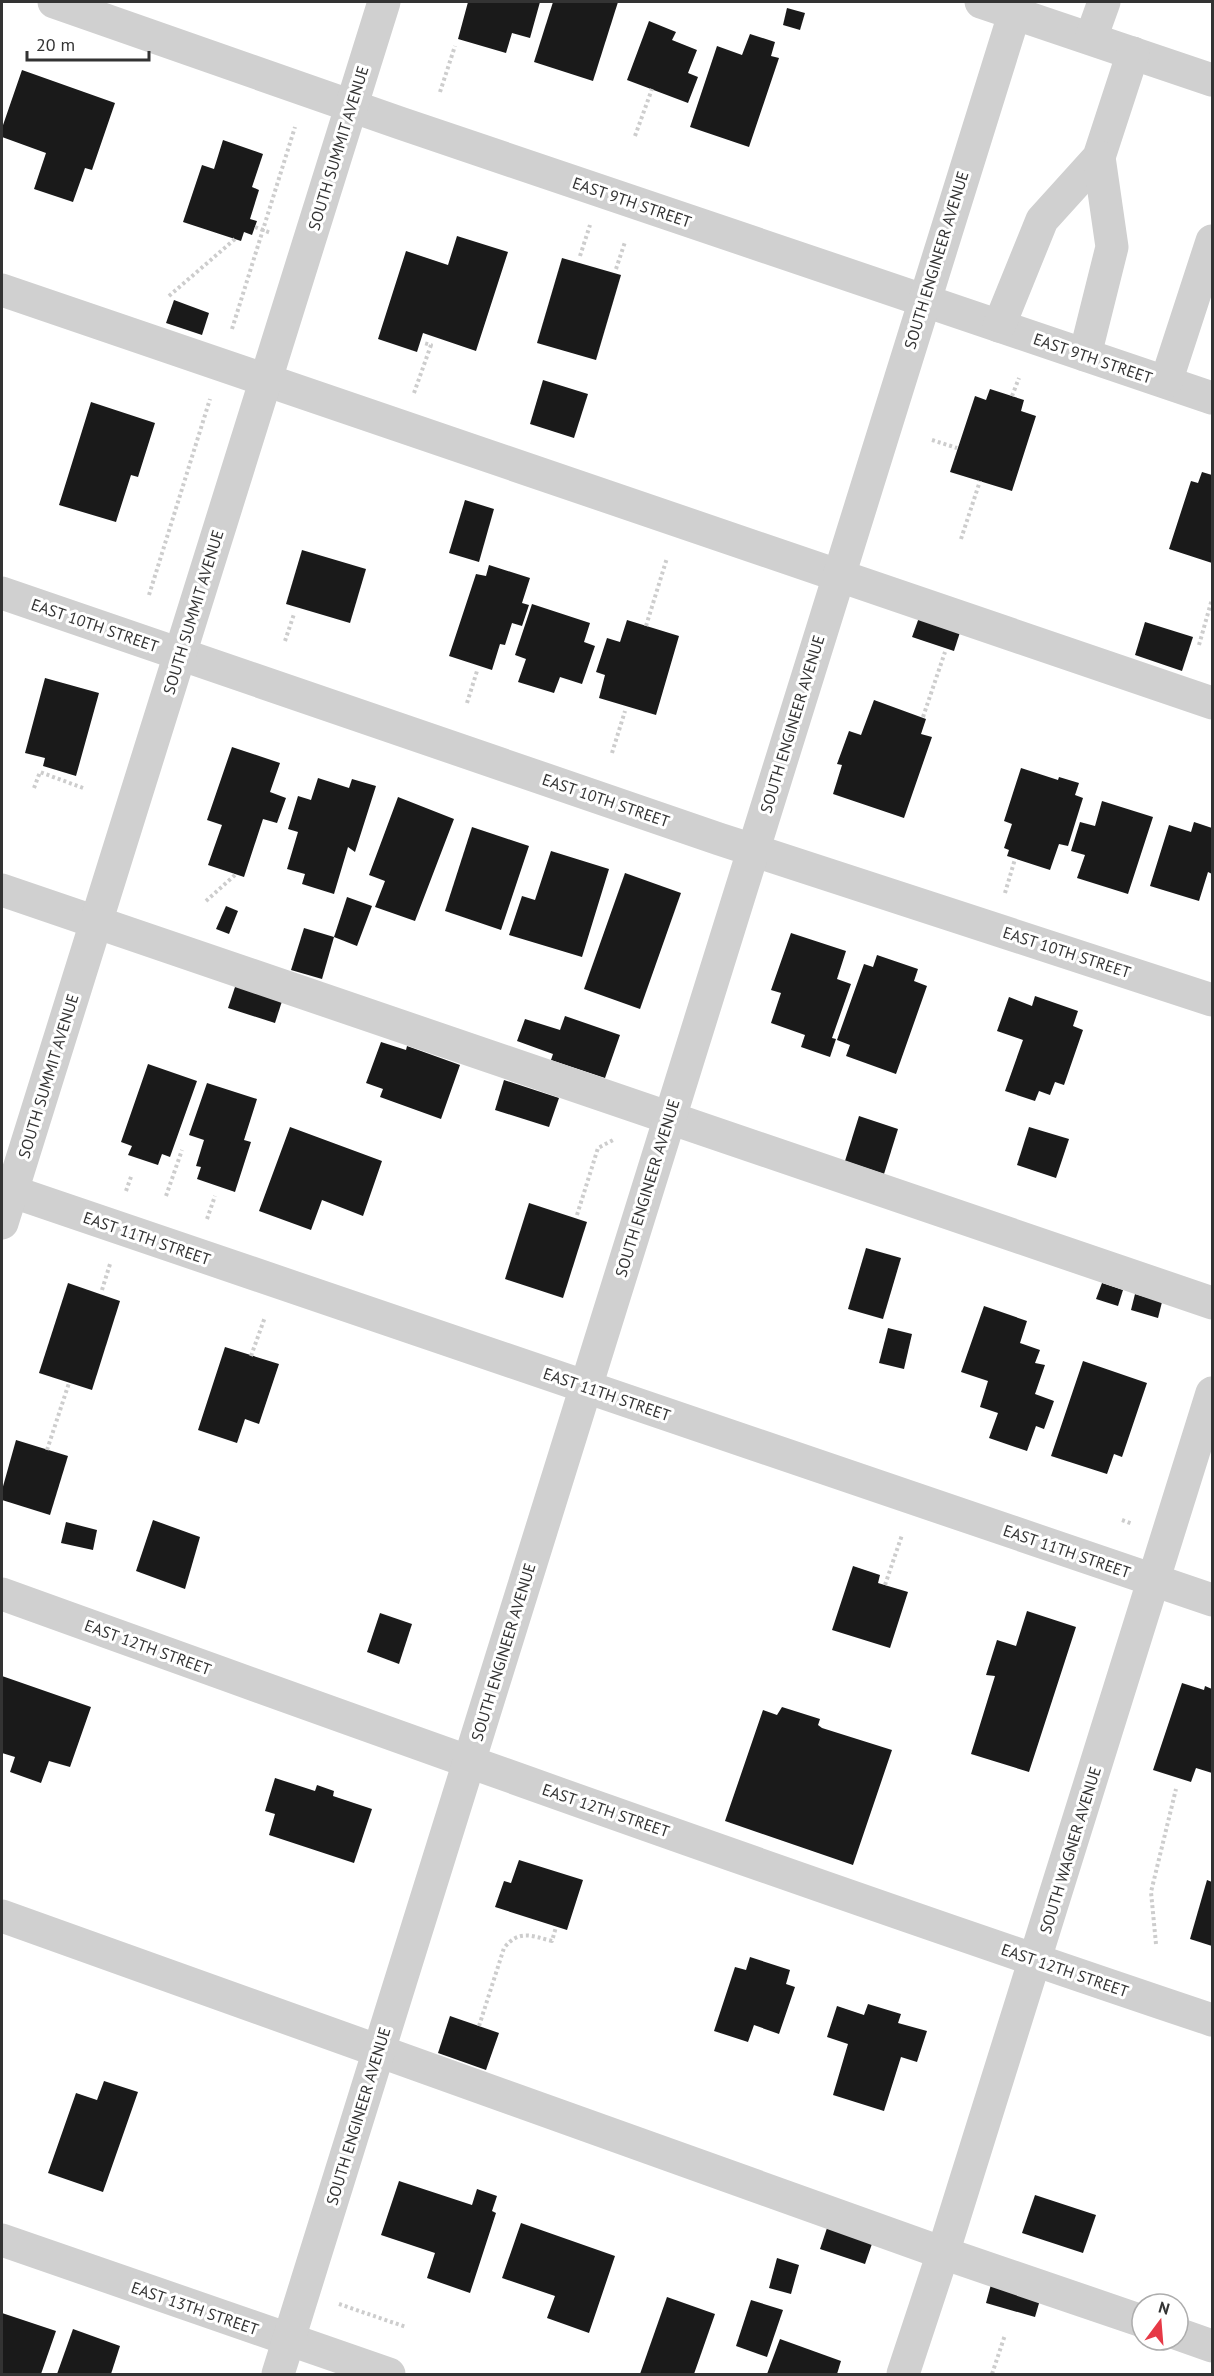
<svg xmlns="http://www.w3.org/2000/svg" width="1214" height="2376" font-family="'PT Sans',sans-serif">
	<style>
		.building { fill: #1a1a1a }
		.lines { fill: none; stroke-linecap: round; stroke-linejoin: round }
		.path { stroke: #cdcdcd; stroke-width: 4; stroke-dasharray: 3 3; stroke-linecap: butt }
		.minor { stroke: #d0d0d0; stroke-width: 33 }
		.labels { text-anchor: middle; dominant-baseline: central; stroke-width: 6; stroke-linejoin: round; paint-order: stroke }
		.street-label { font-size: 16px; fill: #333; stroke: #fff }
	</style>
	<rect width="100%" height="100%" fill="#fff"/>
	<g class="building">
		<path d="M468,2H540L530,38L512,33L506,53L458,39Z"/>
		<path d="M553,2H618L593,81L534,62Z"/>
		<path d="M787,8L805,13L800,30L783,25Z"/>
		<path d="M649,21L676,32L672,40L697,50L688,73L698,77L688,103L627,80Z"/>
		<path d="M750,34L775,42L771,56L779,58L749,147L690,127L717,46L742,55Z"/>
		<path d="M22,70L115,103L92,170L85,168L73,202L34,189L46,153L2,137V128Z"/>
		<path d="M223,140L263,154L252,187L259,190L250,219L257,221L252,235L244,232L241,241L183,222L202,165L214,169Z"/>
		<path d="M457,236L508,252L476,351L423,333L417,352L378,339L406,251L448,265Z"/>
		<path d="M562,258L621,275L596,360L537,343Z"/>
		<path d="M174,300L209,313L202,335L166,323Z"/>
		<path d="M543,380L588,394L574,438L530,424Z"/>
		<path d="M990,389L1024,400L1021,411L1036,416L1012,491L950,472L975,396L986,400Z"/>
		<path d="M91,402L155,423L138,477L131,475L116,522L59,505Z"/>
		<path d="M1202,472L1212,475V563L1169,549L1191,481L1198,483Z"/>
		<path d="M465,500L494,509L479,562L449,553Z"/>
		<path d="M302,550L366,569L350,623L286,604Z"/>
		<path d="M489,565L530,578L522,603L529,605L522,626L512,623L505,645L500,644L492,670L449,656L476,574L486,576Z"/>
		<path d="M532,604L590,623L584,642L595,646L582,684L560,677L554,693L518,682L526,659L515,655Z"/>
		<path d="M921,612L962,626L954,651L912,637Z"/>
		<path d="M627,620L679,636L656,715L599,698L605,675L596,672L607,638L620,642Z"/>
		<path d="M1145,622L1193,637L1182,671L1135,655Z"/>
		<path d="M45,678L99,693L76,776L43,766L45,758L25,753Z"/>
		<path d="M874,700L926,719L921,734L932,737L904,818L833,794L842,765L837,764L849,731L861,735Z"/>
		<path d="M232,747L280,763L270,792L286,798L277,823L263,819L244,877L208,865L222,825L207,820Z"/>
		<path d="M1021,768L1058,780L1059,777L1079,783L1075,795L1083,798L1068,846L1059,844L1050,870L1007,856L1009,850L1004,848L1012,824L1004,821Z"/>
		<path d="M318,778L349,788L352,779L376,786L355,852L348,847L334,894L302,884L305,874L287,869L298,832L288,829L298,796L311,800Z"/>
		<path d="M398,797L454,819L415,921L375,907L385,881L369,875Z"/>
		<path d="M1102,801L1153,817L1128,894L1077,878L1085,855L1071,851L1080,822L1095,826Z"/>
		<path d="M1194,822L1212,828V874L1208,872L1199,901L1150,886L1169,825L1191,832Z"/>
		<path d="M472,827L529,846L501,930L445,911Z"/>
		<path d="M551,851L609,869L582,957L509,935L522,896L535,900Z"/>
		<path d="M625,873L681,893L640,1009L584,989Z"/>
		<path d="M347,897L372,906L357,946L334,937Z"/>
		<path d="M226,906L238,911L229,934L216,929Z"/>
		<path d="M304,928L334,937L322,979L291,970Z"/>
		<path d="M791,933L846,951L837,979L851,984L832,1038L836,1039L830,1057L801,1047L805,1035L771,1023L781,993L771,990Z"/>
		<path d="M877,955L918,969L914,981L927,986L896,1074L846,1056L850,1045L837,1040L864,964L873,967Z"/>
		<path d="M237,981L284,995L275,1023L228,1008Z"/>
		<path d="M1035,996L1078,1011L1073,1026L1083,1030L1064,1085L1055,1082L1050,1095L1039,1091L1035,1101L1005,1091L1023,1040L997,1031L1009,997L1032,1006Z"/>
		<path d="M565,1016L620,1035L605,1078L551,1060L553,1054L517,1041L525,1019L560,1030Z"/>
		<path d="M381,1042L406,1050L407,1046L460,1065L441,1119L380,1097L383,1089L366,1083Z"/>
		<path d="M148,1064L197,1081L170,1157L162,1154L158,1165L128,1155L132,1146L121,1142Z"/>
		<path d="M504,1080L559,1098L549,1127L495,1110Z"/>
		<path d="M207,1083L257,1099L244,1140L251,1142L235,1192L197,1179L201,1167L196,1166L204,1140L189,1135Z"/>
		<path d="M859,1116L898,1129L884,1174L845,1161Z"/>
		<path d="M290,1127L382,1161L363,1216L322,1200L311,1230L259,1211Z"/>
		<path d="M1029,1127L1069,1139L1056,1178L1017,1165Z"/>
		<path d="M529,1203L587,1222L563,1298L505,1279Z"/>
		<path d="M866,1248L901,1258L883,1319L848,1309Z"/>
		<path d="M68,1283L120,1301L92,1390L39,1373Z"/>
		<path d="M1102,1283L1123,1290L1118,1306L1096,1299Z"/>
		<path d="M1135,1294L1162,1302L1158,1318L1131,1310Z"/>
		<path d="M984,1306L1027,1321L1020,1343L1040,1350L1035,1363L1045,1365L1035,1394L1054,1401L1044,1429L1036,1426L1027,1451L989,1438L998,1413L980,1407L988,1381L961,1372Z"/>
		<path d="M888,1328L912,1334L904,1369L879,1363Z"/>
		<path d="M225,1347L279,1364L259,1424L245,1419L237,1443L198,1430Z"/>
		<path d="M1083,1361L1147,1383L1122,1457L1114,1454L1107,1474L1051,1456Z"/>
		<path d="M16,1440L68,1456L50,1515L2,1500V1490Z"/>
		<path d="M153,1520L200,1537L185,1589L136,1571Z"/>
		<path d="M66,1522L97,1530L93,1550L61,1543Z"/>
		<path d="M853,1566L880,1575L878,1583L908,1592L890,1648L832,1630Z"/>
		<path d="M1027,1611L1076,1627L1029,1772L971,1754L995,1676L986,1675L997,1640L1016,1646Z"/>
		<path d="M380,1613L412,1624L399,1664L367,1652Z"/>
		<path d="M2,1676L91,1707L70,1767L49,1761L41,1783L10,1772L15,1757L2,1753Z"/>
		<path d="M1182,1683L1204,1690L1205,1686L1212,1689V1773L1196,1768L1191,1782L1153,1770Z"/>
		<path d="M782,1707L820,1719L818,1725L822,1728L892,1750L853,1865L725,1821L763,1710L777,1715Z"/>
		<path d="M275,1778L315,1791L317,1785L334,1791L333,1796L372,1809L354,1863L269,1835L275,1814L265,1811Z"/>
		<path d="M519,1860L583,1880L567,1930L495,1907L504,1881L511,1883Z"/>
		<path d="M1207,1880L1212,1882V1946L1190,1939Z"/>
		<path d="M750,1957L790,1970L786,1984L795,1987L779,2034L754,2025L748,2042L714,2031L735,1967L746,1970Z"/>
		<path d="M868,2004L901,2014L898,2023L927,2031L917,2062L901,2057L884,2111L833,2095L848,2044L827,2037L837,2006L864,2015Z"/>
		<path d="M450,2016L499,2033L486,2070L438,2053Z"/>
		<path d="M104,2081L138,2092L103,2192L48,2173L76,2093L97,2100Z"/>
		<path d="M399,2181L472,2205L477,2189L497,2196L492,2211L496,2213L470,2293L427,2278L435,2253L381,2235Z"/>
		<path d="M1035,2195L1096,2215L1083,2253L1022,2233Z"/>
		<path d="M829,2222L874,2238L865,2264L820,2249Z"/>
		<path d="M521,2223L615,2256L589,2333L547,2318L555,2296L502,2278Z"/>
		<path d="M777,2258L799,2265L791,2294L769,2288Z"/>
		<path d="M993,2277L1042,2293L1035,2317L986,2303Z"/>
		<path d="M667,2297L715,2314L694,2374H640Z"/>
		<path d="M751,2300L783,2310L767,2357L736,2346Z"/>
		<path d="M2,2313L56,2331L41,2374H2Z"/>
		<path d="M73,2329L120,2346L111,2374H57Z"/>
		<path d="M780,2339L841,2361L837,2374H767Z"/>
	</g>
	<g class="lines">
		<g class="path">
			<path d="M440,92L455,46"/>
			<path d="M635,136L652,89"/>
			<path d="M255,227L271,233"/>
			<path d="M580,256L590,225"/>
			<path d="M616,269L625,242"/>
			<path d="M169,296L235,239"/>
			<path d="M232,329L295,127"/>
			<path d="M414,393L431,345L424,343"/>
			<path d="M1012,396L1019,378"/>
			<path d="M932,440L957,448"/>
			<path d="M961,539L980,481"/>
			<path d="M149,595L210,399"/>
			<path d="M646,626L667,558"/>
			<path d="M285,641L294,614"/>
			<path d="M1199,645L1212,599"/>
			<path d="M467,703L477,671"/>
			<path d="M923,717L945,652"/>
			<path d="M612,753L625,711"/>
			<path d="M34,788L40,772L83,788"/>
			<path d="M1005,893L1015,859"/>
			<path d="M206,901L236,874"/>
			<path d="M126,1191L132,1174"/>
			<path d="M166,1196L182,1150"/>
			<path d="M577,1215L598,1148L615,1139"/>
			<path d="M207,1219L215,1196"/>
			<path d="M102,1290L110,1264"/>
			<path d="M251,1356L265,1317"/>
			<path d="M47,1450L69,1383"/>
			<path d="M1122,1520L1133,1524"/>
			<path d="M885,1585L902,1535"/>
			<path d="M1156,1944L1151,1892L1176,1789"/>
			<path d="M479,2026L504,1948C519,1929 532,1936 552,1941L556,1927"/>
			<path d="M339,2304L406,2327"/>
			<path d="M992,2374L1005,2335"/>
		</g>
		<g class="minor">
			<path d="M54,2L400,123L1212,398"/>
			<path d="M981,2L1212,80"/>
			<path d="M1091,38L1104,2"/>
			<path d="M2,290L1212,703"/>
			<path d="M999,326L1042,220L1099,157L1133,53"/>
			<path d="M1085,355L1112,247L1099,157"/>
			<path d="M1166,382L1212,241"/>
			<path d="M2,593L719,839L1212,1000"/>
			<path d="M2,890L1212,1303"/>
			<path d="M2,1188L1212,1600"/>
			<path d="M2,1223L384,2"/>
			<path d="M2,1594C404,1739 807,1884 1212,2020"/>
			<path d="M2,1916L943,2253L1142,2321"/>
			<path d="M2,2240L389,2374"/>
			<path d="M1178,2334L1212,2346"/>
			<path d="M278,2374L1018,2"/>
			<path d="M903,2374L943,2253L1212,1393"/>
		</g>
	</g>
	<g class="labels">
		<g class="street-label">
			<text transform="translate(338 148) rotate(-73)">SOUTH SUMMIT AVENUE</text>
			<text transform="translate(632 202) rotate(19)">EAST 9TH STREET</text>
			<text transform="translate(936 260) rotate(-73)">SOUTH ENGINEER AVENUE</text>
			<text transform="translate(1093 358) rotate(19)">EAST 9TH STREET</text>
			<text transform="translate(193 612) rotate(-73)">SOUTH SUMMIT AVENUE</text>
			<text transform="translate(95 625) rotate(19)">EAST 10TH STREET</text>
			<text transform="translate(792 724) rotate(-73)">SOUTH ENGINEER AVENUE</text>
			<text transform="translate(606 800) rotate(19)">EAST 10TH STREET</text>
			<text transform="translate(1067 952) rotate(18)">EAST 10TH STREET</text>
			<text transform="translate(48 1076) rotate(-73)">SOUTH SUMMIT AVENUE</text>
			<text transform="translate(647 1188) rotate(-73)">SOUTH ENGINEER AVENUE</text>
			<text transform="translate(147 1238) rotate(19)">EAST 11TH STREET</text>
			<text transform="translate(607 1394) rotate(19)">EAST 11TH STREET</text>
			<text transform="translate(1067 1551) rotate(19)">EAST 11TH STREET</text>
			<text transform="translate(148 1647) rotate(20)">EAST 12TH STREET</text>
			<text transform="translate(503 1652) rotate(-73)">SOUTH ENGINEER AVENUE</text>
			<text transform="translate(606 1810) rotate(19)">EAST 12TH STREET</text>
			<text transform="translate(1070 1850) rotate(-73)">SOUTH WAGNER AVENUE</text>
			<text transform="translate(1065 1970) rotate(19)">EAST 12TH STREET</text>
			<text transform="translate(358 2116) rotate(-73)">SOUTH ENGINEER AVENUE</text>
			<text transform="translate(195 2308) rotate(19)">EAST 13TH STREET</text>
		</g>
	</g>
	<rect width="1214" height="2376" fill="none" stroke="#333333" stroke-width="6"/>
	<g transform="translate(1160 2322) rotate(16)"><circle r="28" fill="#ffffff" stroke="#adadad" stroke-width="1.5"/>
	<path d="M0-4.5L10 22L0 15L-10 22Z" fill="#e63946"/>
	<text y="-9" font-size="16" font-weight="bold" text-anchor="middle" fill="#333333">N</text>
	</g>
	<path d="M27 51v9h122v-9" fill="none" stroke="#333333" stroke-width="3"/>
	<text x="36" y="51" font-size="18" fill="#333333" stroke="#ffffff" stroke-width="4.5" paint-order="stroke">20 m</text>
</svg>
